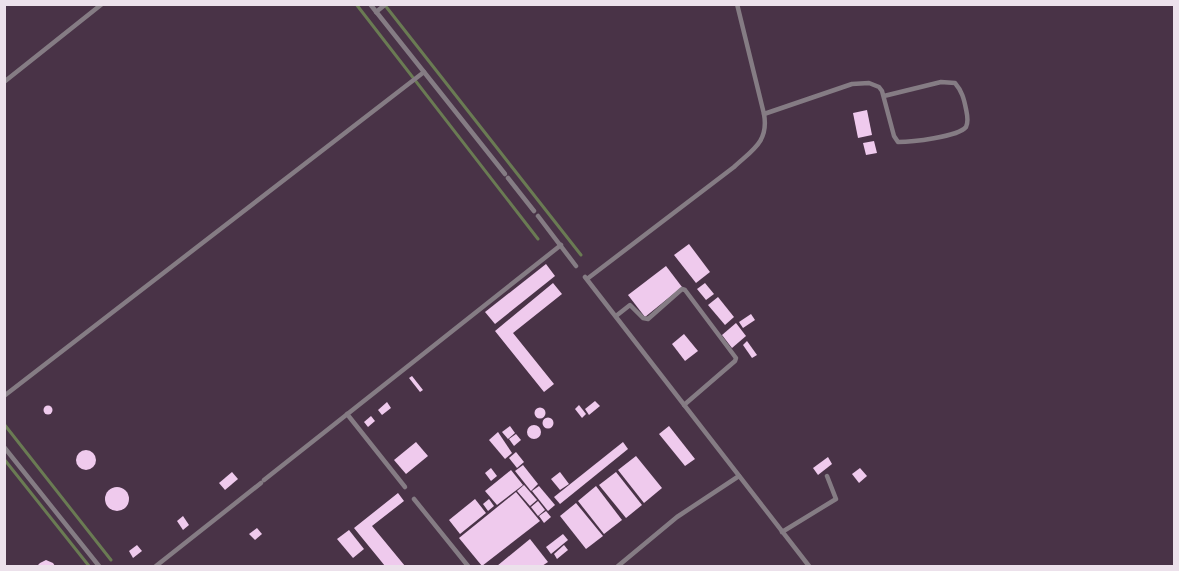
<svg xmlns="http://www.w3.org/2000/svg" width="1179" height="571" font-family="Quicksand,sans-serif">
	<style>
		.built { fill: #493347 }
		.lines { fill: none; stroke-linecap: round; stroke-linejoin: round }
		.stream { stroke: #6a7b53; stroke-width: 3 }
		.building { fill: #efcaed }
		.service { stroke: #857c84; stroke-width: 4.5 }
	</style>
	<rect width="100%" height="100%" fill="#3c2b3b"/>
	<rect class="built" x="5" y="5" width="1169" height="561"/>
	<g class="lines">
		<g class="stream">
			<path d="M356,4L538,239"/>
			<path d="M384,4L581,255"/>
			<path d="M4,424L111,560"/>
			<path d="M4,459L89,566"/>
		</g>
	</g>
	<g class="building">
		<path d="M867,110L872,135L858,138L853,113Z"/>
		<path d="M874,141L877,153L866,155L863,143Z"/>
		<path d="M689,244L710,272L696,283L674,255Z"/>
		<path d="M546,264L555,276L495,324L485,312Z"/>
		<path d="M666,266L682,287L645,317L628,295Z"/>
		<path d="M553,283L562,294L513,333L554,384L544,392L495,331Z"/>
		<path d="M705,283L714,294L706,300L697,289Z"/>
		<path d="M718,297L734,317L725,325L708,305Z"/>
		<path d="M751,314L755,320L743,328L739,322Z"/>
		<path d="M736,323L746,336L732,348L722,335Z"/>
		<path d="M684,334L698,351L685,361L672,344Z"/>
		<path d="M747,341L757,355L752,358L743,345Z"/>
		<path d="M412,376L423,390L420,392L409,378Z"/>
		<path d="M595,401L600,406L589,415L585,409Z"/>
		<path d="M387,402L391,408L382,415L378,410Z"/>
		<path d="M579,405L586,414L582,418L575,409Z"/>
		<circle cx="48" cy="410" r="4.5"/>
		<circle cx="540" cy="413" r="5.5"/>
		<path d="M371,416L375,421L368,427L364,422Z"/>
		<circle cx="548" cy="423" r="5.5"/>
		<circle cx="534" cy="432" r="7"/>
		<path d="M510,426L515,433L508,439L502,432Z"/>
		<path d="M669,426L695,459L685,466L659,434Z"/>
		<path d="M498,432L512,453L505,459L489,440Z"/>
		<path d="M516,434L521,440L514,446L509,439Z"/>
		<path d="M416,442L428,456L406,474L394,460Z"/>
		<path d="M623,442L628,449L560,504L554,497Z"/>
		<circle cx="86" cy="460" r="10"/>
		<path d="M516,452L524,462L517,468L509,458Z"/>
		<path d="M636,456L662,488L644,503L618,470Z"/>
		<path d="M828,457L832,464L818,475L813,468Z"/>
		<path d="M523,465L538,484L531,491L515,471Z"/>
		<path d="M491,468L497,476L491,481L485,473Z"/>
		<path d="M860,468L867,476L859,483L852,474Z"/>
		<path d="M511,470L523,485L497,505L485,491Z"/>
		<path d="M232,472L238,479L225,490L219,483Z"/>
		<path d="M560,472L569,484L560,490L551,479Z"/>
		<path d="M616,472L642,505L626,518L599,485Z"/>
		<path d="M524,485L537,500L530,506L517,491Z"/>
		<path d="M539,486L555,505L548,511L532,491Z"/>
		<path d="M596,486L622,520L604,534L578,501Z"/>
		<circle cx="117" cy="499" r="12"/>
		<path d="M516,492L540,521L482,566L459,538Z"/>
		<path d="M398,493L404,501L372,526L405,566H385L354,528Z"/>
		<path d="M475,499L486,513L460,534L449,520Z"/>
		<path d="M489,499L494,506L488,511L483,504Z"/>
		<path d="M538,501L545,510L538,516L531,507Z"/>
		<path d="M576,503L603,536L586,549L560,516Z"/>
		<path d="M546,511L551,517L544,523L539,516Z"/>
		<path d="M183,516L189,525L183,530L177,521Z"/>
		<path d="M257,528L262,534L255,540L249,534Z"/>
		<path d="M349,530L364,549L353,558L337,539Z"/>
		<path d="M563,534L568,540L551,554L546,547Z"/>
		<path d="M530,539L548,562L542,566H497Z"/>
		<path d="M137,545L142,551L133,558L129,551Z"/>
		<path d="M564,545L568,550L557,559L554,554Z"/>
		<path d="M46,560L53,563L55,566H37L40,563Z"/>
	</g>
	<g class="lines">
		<g class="service">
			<path d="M370,4L505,174"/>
			<path d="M376,12L386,4"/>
			<path d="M4,82L102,4"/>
			<path d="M764,114L852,84L869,83L879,87L882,91L894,136L898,142C911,142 958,137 966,127C969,121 967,114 966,109C964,99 962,91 955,83L941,82L884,96"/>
			<path d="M508,178L534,211"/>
			<path d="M538,216L576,266"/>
			<path d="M585,277L809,566"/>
			<path d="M587,279L734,167C752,150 769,142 764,114L737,4"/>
			<path d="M616,316L630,305L643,318L648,319L682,289L685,290L736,358L735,361L684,405"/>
			<path d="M4,396L424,72"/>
			<path d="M347,414L405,487"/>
			<path d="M4,447L99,566"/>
			<path d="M264,480L561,245"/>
			<path d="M414,499L468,566"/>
			<path d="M782,532L836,499L827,476"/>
			<path d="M156,566L261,483"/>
			<path d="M618,566L677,517L739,476"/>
		</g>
	</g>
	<rect width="1179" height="571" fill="none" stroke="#ece1eb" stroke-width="12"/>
</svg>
